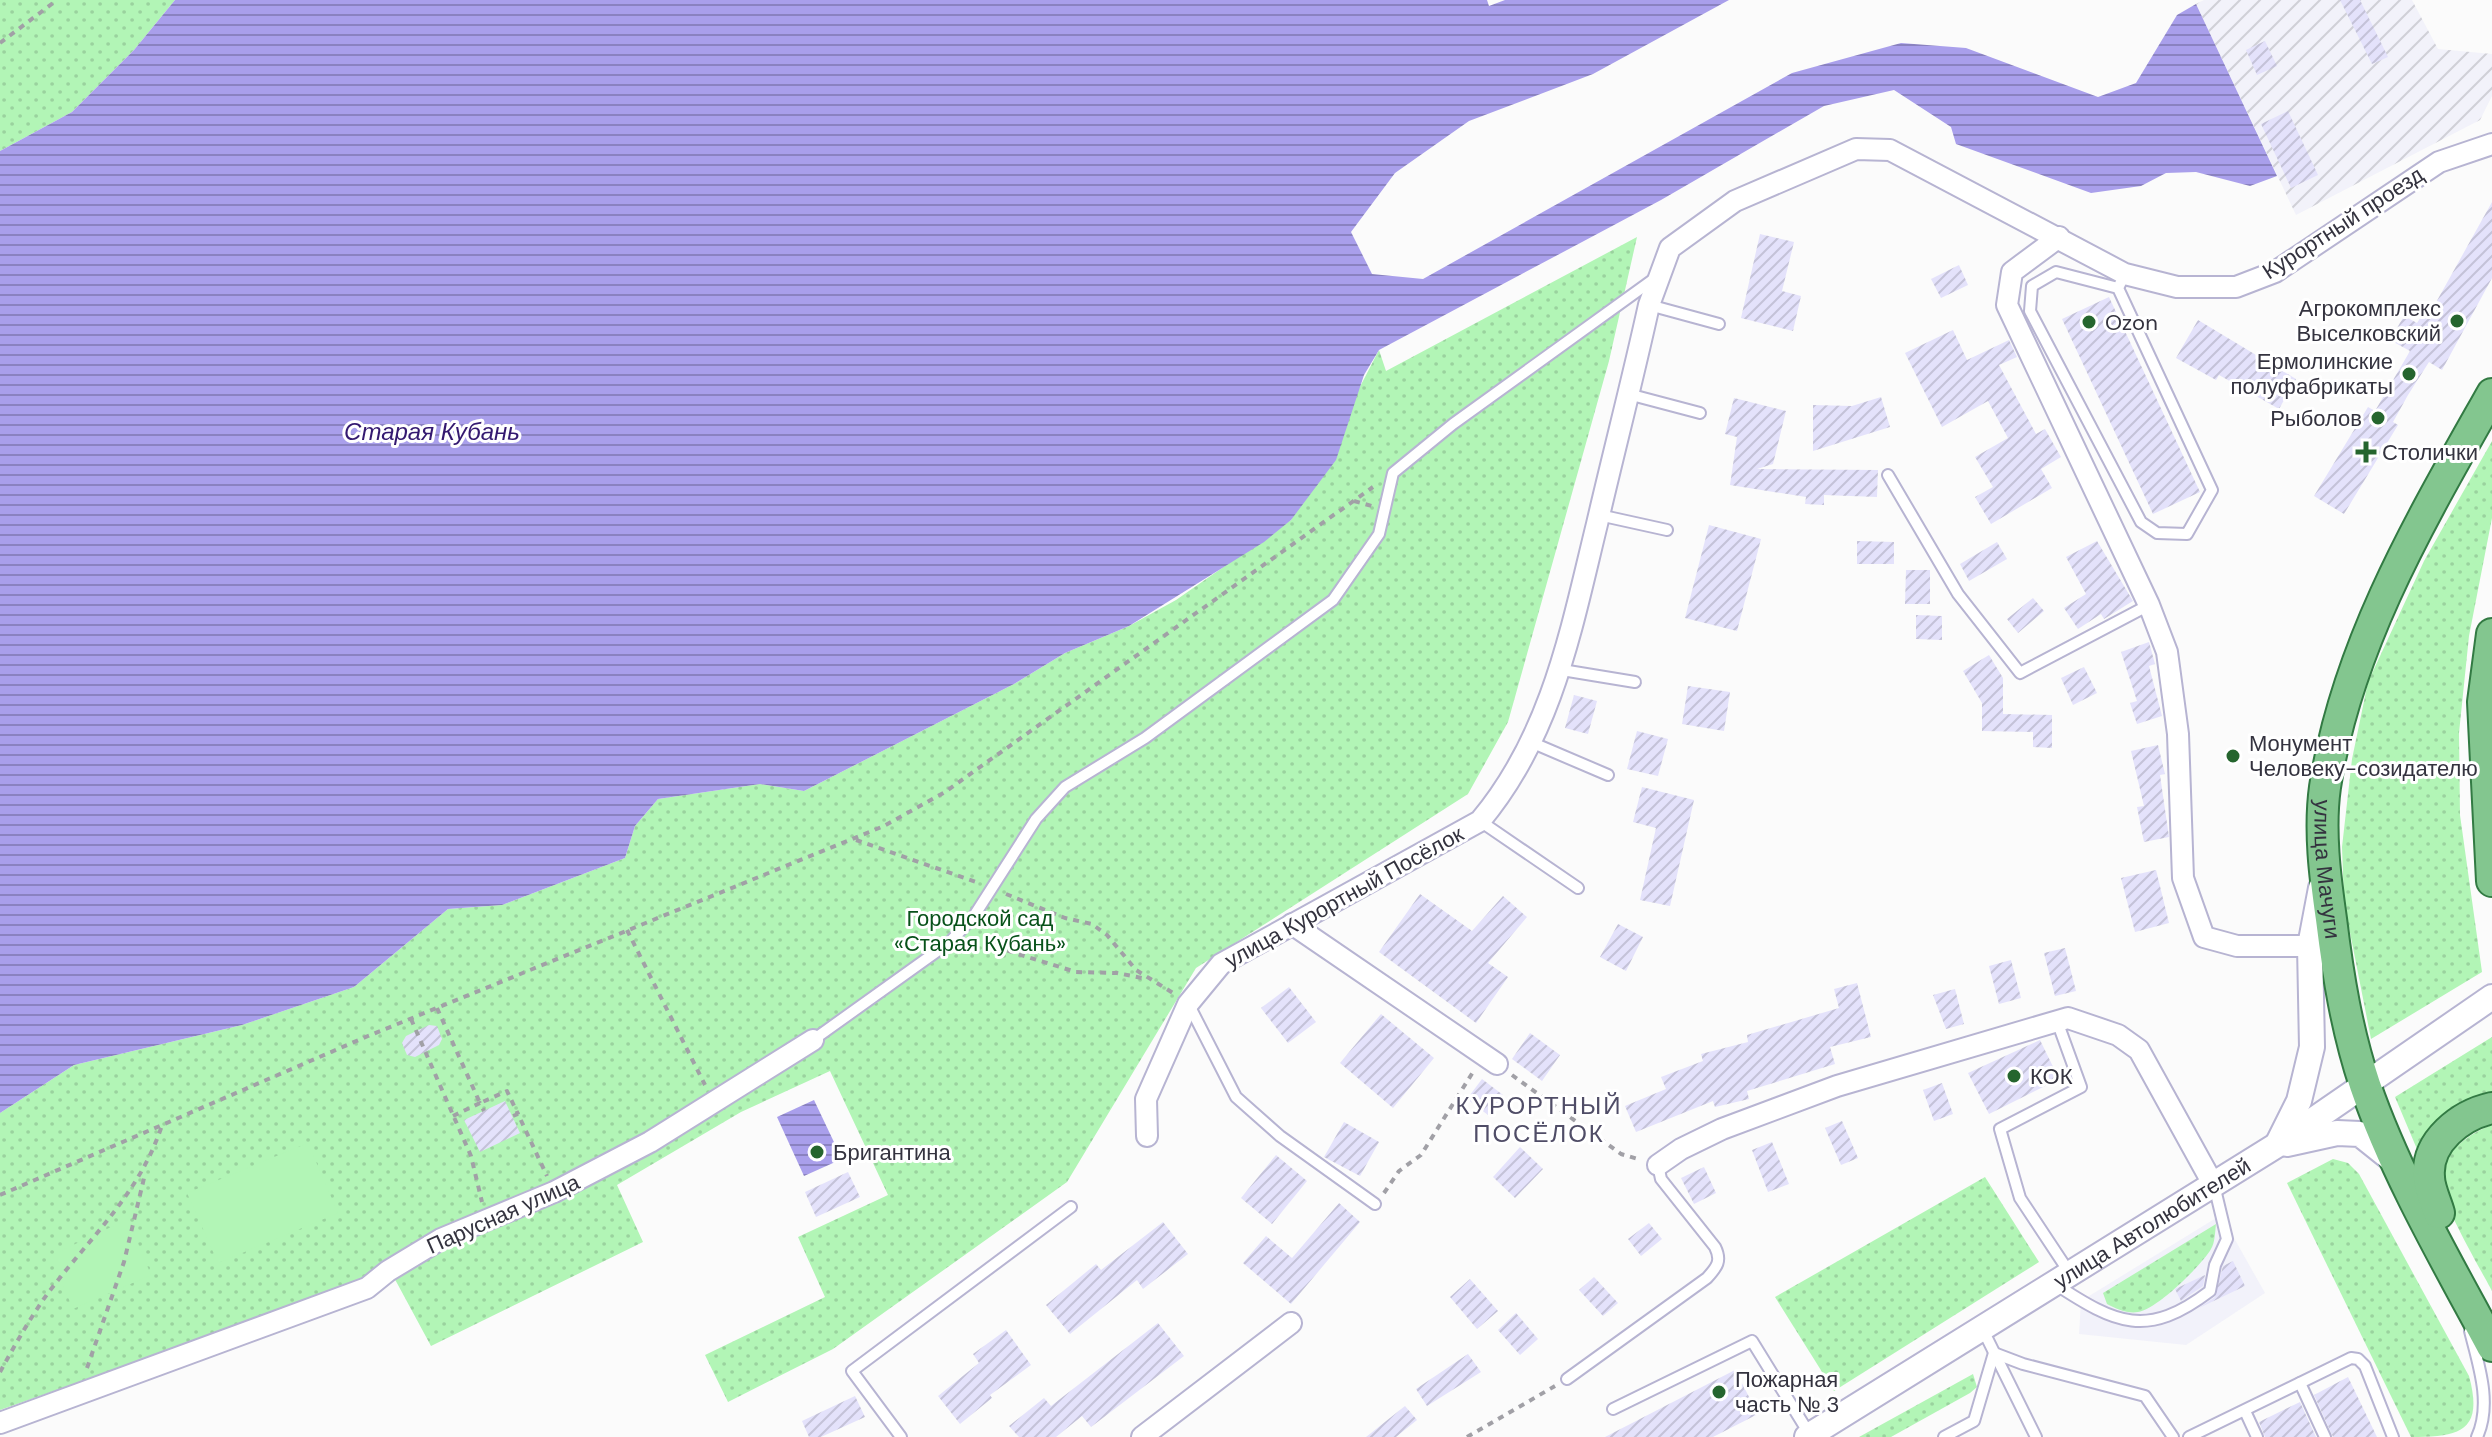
<svg xmlns="http://www.w3.org/2000/svg" width="2492" height="1437" font-family="'DM Sans',sans-serif">
	<style>
		.built { fill: #f2f2fa }
		.industrial { fill: url(#industrial-furrows) }
		.grass { fill: url(#grass-dots) }
		.pitch { fill: #b2f5b6 }
		.water { fill: url(#water-rules) }
		.building { fill: url(#building-hatch) }
		.lines { fill: none; stroke-linecap: round; stroke-linejoin: round }
		.service-casing { stroke: #b7b4d2; stroke-width: 14 }
		.minor-casing { stroke: #b7b4d2; stroke-width: 24 }
		.tertiary-casing { stroke: #b7b4d2; stroke-width: 28 }
		.primary-casing { stroke: #327a43; stroke-width: 34 }
		.path { stroke: #a1a0a6; stroke-width: 4; stroke-dasharray: 6 6; stroke-linecap: butt }
		.service { stroke: #fff; stroke-width: 10 }
		.minor { stroke: #fff; stroke-width: 20 }
		.tertiary { stroke: #fff; stroke-width: 24 }
		.primary { stroke: #83c68f; stroke-width: 30 }
		.poi-dot { fill: #25652e; stroke: #fff; stroke-width: 3 }
		.labels { text-anchor: middle; dominant-baseline: central; stroke-width: 6; stroke-linejoin: round; paint-order: stroke }
		.street-label { font-size: 22px; fill: #34333f; stroke: #fff }
		.poi-label { font-size: 22px; fill: #34333f; stroke: #fff; text-anchor: start }
		.park-label { font-size: 22px; fill: #08521a; stroke: #fff }
		.water-label { font-size: 24px; font-style: italic; fill: #341970; stroke: #fff }
		.neighbourhood-label { font-size: 24px; letter-spacing: 2px; fill: #504d67; stroke: #fff }
	</style>
	<defs>
		<pattern id="industrial-furrows" width="10" height="10" patternUnits="userSpaceOnUse" patternTransform="scale(2)"><rect width="10" height="10" fill="#f2f2fa"/><path d="M-1 1l2-2M0 10L10 0M9 11l2-2" fill="none" stroke="#d0d0d7"/></pattern>
		<pattern id="grass-dots" width="8" height="8" patternUnits="userSpaceOnUse" patternTransform="scale(2)"><rect width="8" height="8" fill="#b2f5b6"/><path d="M2 2h.1M6 6h.1" fill="none" stroke="#9ad29e" stroke-width="1.8" stroke-linecap="round"/></pattern>
		<pattern id="water-rules" width="6" height="5" patternUnits="userSpaceOnUse" patternTransform="scale(2)"><rect width="6" height="5" fill="#a99feb"/><path d="M0 2.5h6" fill="none" stroke="#8a82c0"/></pattern>
		<pattern id="building-hatch" width="6" height="6" patternUnits="userSpaceOnUse" patternTransform="scale(2)"><rect width="6" height="6" fill="#e4e2fb"/><path d="M-1 1l2-2M0 6l6-6M5 7l2-2" fill="none" stroke="#c4c2d8"/></pattern>
	</defs>
	<rect width="100%" height="100%" fill="#fbfbfb"/>
	<path class="built" d="M2221,1215L2265,1293L2186,1345L2079,1334L2081,1301Z"/>
	<path class="industrial" d="M2204,0H2412L2438,49L2492,54V96L2480,120L2296,215L2196,4Z"/>
	<g class="grass">
		<path d="M0,0H175L134,50L72,112L0,151Z"/>
		<path d="M1637,237L1609,361L1508,722L1468,794L1196,968L1067,1182L833,1349L728,1402L705,1355L825,1297L798,1237L888,1195L830,1071L741,1112L617,1185L643,1242L431,1346L391,1272L0,1410V1113L74,1065L242,1025L354,987L448,909L502,905L625,858L635,826L658,799L760,784L804,791L1014,684L1065,653L1129,626L1176,600L1291,520L1379,350L1386,371Z"/>
		<path d="M2492,441V518L2469,636L2459,733L2460,815L2482,972L2371,1039L2344,902L2342,847L2352,759L2368,682L2424,561Z"/>
		<path d="M2492,1037V1095C2450,1109 2431,1114 2422,1161L2395,1097Z"/>
		<path d="M2492,1125V1291C2480,1268 2438,1198 2440,1176C2442,1152 2472,1132 2492,1125Z"/>
		<path d="M2333,1159L2348,1163L2359,1174L2469,1376C2484,1431 2460,1437 2411,1437L2287,1183Z"/>
		<path d="M1985,1177L2039,1262L1834,1391L1775,1297Z"/>
		<path d="M2216,1224C2215,1232 2215,1243 2211,1249C2202,1265 2156,1310 2138,1312C2128,1314 2116,1309 2107,1304L2103,1293Z"/>
		<path d="M1973,1374L1977,1387L1970,1393L1891,1437H1859Z"/>
	</g>
	<g class="pitch">
		<path d="M308,1143L338,1213L218,1263L187,1193Z"/>
		<path d="M128,1219L151,1275L73,1309L50,1256Z"/>
	</g>
	<g class="water">
		<path d="M175,0H1487L1489,6L1505,0H1729L1593,74L1469,121L1395,173L1351,232L1372,274L1423,279L1792,73L1901,43L1966,48L2098,97L2136,83L2177,15L2196,4L2277,176L2250,186L2196,172L2166,173L2141,186L2091,193L1956,144L1951,127L1894,90L1824,106L1661,200L1379,350L1364,375L1336,460L1291,520L1264,542L1129,626L1065,653L1014,684L804,791L760,784L658,799L635,826L625,858L502,905L448,909L354,987L242,1025L74,1065L0,1113V151L72,112L134,50Z"/>
		<path d="M814,1100L842,1159L804,1176L777,1117Z"/>
	</g>
	<g class="building">
		<path d="M2340,0H2360L2388,57L2372,64Z"/>
		<path d="M2265,41L2277,66L2257,75L2246,50Z"/>
		<path d="M2288,111L2318,175L2291,188L2261,124Z"/>
		<path d="M2492,202V278L2442,370L2429,362L2408,395L2393,422L2398,425L2344,514L2314,496L2368,407L2375,411L2410,351L2390,340L2404,316L2417,323L2424,312L2429,315Z"/>
		<path d="M1760,234L1794,242L1782,291L1801,296L1793,331L1741,318Z"/>
		<path d="M1959,265L1968,285L1941,298L1931,279Z"/>
		<path d="M2109,297L2200,492L2153,514L2062,319Z"/>
		<path d="M2198,320L2296,379L2279,409L2219,375L2216,380L2176,358Z"/>
		<path d="M1953,330L1967,360L2009,340L2017,357L1999,365L2036,434L2045,429L2061,457L2041,469L2052,488L1991,524L1975,497L1993,487L1975,457L2008,438L1988,401L1942,427L1905,353Z"/>
		<path d="M1881,397L1890,427L1813,451V405L1852,406Z"/>
		<path d="M1734,398L1786,411L1773,464L1757,469L1878,470L1877,497L1824,495V505L1805,504L1806,497L1730,485L1737,437L1725,434Z"/>
		<path d="M1709,525L1761,539L1737,631L1685,618Z"/>
		<path d="M1857,541L1894,542V564H1857Z"/>
		<path d="M2097,541L2133,601L2104,619L2101,614L2078,629L2064,608L2086,594L2066,557Z"/>
		<path d="M1997,542L2007,559L1969,581L1960,564Z"/>
		<path d="M1906,570H1930V604H1905Z"/>
		<path d="M2033,598L2044,611L2018,633L2007,619Z"/>
		<path d="M1916,615L1942,616V640L1916,639Z"/>
		<path d="M2149,642L2155,664L2149,666L2162,716L2137,724L2130,703L2137,701L2121,652Z"/>
		<path d="M1989,655L2003,678V714L2052,715V748L2033,747V732L1982,731V703L1963,671Z"/>
		<path d="M2084,667L2097,693L2073,705L2061,678Z"/>
		<path d="M1688,686L1730,692L1724,731L1682,724Z"/>
		<path d="M1574,695L1597,701L1588,734L1565,728Z"/>
		<path d="M1637,731L1668,739L1658,776L1627,769Z"/>
		<path d="M2158,745L2165,774L2160,775L2169,837L2144,842L2137,807L2144,806L2131,751Z"/>
		<path d="M1642,787L1694,800L1670,906L1640,900L1656,828L1633,822Z"/>
		<path d="M2156,870L2169,923L2135,932L2121,878Z"/>
		<path d="M1420,894L1472,931L1503,896L1527,917L1488,963L1508,977L1476,1023L1379,952Z"/>
		<path d="M1618,924L1643,937L1626,971L1600,957Z"/>
		<path d="M2065,948L2076,991L2055,996L2044,953Z"/>
		<path d="M2011,960L2021,998L1999,1004L1989,966Z"/>
		<path d="M1857,983L1871,1037L1830,1047L1835,1064L1747,1091L1749,1099L1715,1107L1713,1101L1636,1132L1625,1106L1666,1089L1661,1077L1703,1061L1701,1054L1748,1042L1747,1035L1839,1008L1834,989Z"/>
		<path d="M1289,987L1316,1022L1288,1043L1261,1008Z"/>
		<path d="M1955,989L1964,1024L1946,1029L1933,995Z"/>
		<path d="M1381,1014L1434,1058L1393,1108L1340,1063Z"/>
		<path d="M429,1025L437,1026L442,1039L439,1045L415,1057L407,1055L402,1043L406,1036Z"/>
		<path d="M1530,1033L1560,1055L1542,1081L1512,1059Z"/>
		<path d="M2040,1040L2059,1079L1989,1114L1968,1073Z"/>
		<path d="M1482,1079L1503,1095L1488,1115L1467,1099Z"/>
		<path d="M1942,1083L1953,1114L1934,1121L1923,1090Z"/>
		<path d="M505,1101L520,1133L480,1152L464,1120Z"/>
		<path d="M1842,1121L1858,1158L1841,1165L1825,1128Z"/>
		<path d="M1344,1122L1379,1142L1360,1176L1324,1157Z"/>
		<path d="M1772,1142L1789,1184L1768,1192L1752,1150Z"/>
		<path d="M1520,1147L1543,1169L1515,1198L1493,1177Z"/>
		<path d="M1276,1155L1307,1181L1272,1224L1241,1198Z"/>
		<path d="M1704,1167L1716,1193L1694,1204L1681,1178Z"/>
		<path d="M848,1172L860,1197L816,1217L805,1192Z"/>
		<path d="M1339,1203L1360,1222L1291,1304L1243,1263L1266,1236L1292,1258Z"/>
		<path d="M1163,1222L1188,1254L1143,1289L1137,1280L1070,1334L1046,1305L1096,1264L1101,1270Z"/>
		<path d="M1649,1223L1662,1239L1641,1256L1628,1239Z"/>
		<path d="M2233,1261L2245,1286L2199,1308L2215,1297L2223,1266Z"/>
		<path d="M2205,1275L2203,1286L2181,1301L2175,1289Z"/>
		<path d="M1594,1277L1618,1303L1603,1316L1579,1290Z"/>
		<path d="M1470,1279L1498,1311L1477,1329L1450,1297Z"/>
		<path d="M1516,1313L1538,1339L1520,1355L1498,1330Z"/>
		<path d="M1158,1323L1184,1356L1091,1427L1082,1416L1056,1437H1019L1009,1426L1044,1398L1051,1406Z"/>
		<path d="M1006,1330L1031,1365L990,1395L992,1398L960,1424L938,1396L979,1363L973,1354Z"/>
		<path d="M1468,1354L1481,1372L1427,1406L1416,1389Z"/>
		<path d="M1735,1370L1758,1414L1713,1437H1605Z"/>
		<path d="M2348,1377L2377,1437H2333L2314,1395Z"/>
		<path d="M855,1396L865,1417L821,1437H809L802,1421Z"/>
		<path d="M2300,1402L2316,1437H2265L2259,1422Z"/>
		<path d="M1405,1406L1417,1420L1396,1437H1366Z"/>
	</g>
	<g class="lines">
		<defs>
			<g id="service">
				<path d="M2118,288L2056,272L2032,286L2030,311L2141,522L2157,533L2187,534L2212,490L2118,288L2125,274"/>
				<path d="M1649,305L1719,324"/>
				<path d="M1628,394L1700,413"/>
				<path d="M1888,475L1958,594L2020,673L2149,605"/>
				<path d="M1599,515L1667,530"/>
				<path d="M1562,670L1635,682"/>
				<path d="M1533,743L1608,775"/>
				<path d="M1480,821L1578,888"/>
				<path d="M1189,1005L1236,1097L1280,1136L1375,1204"/>
				<path d="M2057,1021L2081,1087L2000,1129L2020,1198L2069,1272"/>
				<path d="M813,1040L950,942L974,916L1036,819L1065,787L1145,738L1333,600L1379,534L1393,473L1453,424L1654,279"/>
				<path d="M2055,1284C2116,1324 2147,1339 2210,1291L2215,1265L2227,1239L2214,1185"/>
				<path d="M1982,1328L2036,1437"/>
				<path d="M2470,1331C2479,1366 2492,1404 2477,1437"/>
				<path d="M1994,1353L2023,1364L2145,1396L2173,1437"/>
				<path d="M1567,1379L1707,1278C1717,1267 1722,1261 1715,1247L1661,1179L1658,1165"/>
				<path d="M2300,1383L2325,1437"/>
				<path d="M1613,1409L1752,1341L1810,1435"/>
				<path d="M2245,1411L2257,1437"/>
				<path d="M901,1437L852,1371L1071,1207"/>
				<path d="M1944,1437L1974,1421L1994,1353"/>
				<path d="M2189,1437L2351,1358L2358,1359L2365,1366L2393,1437"/>
			</g>
			<g id="minor">
				<path d="M2059,237L2012,272L2007,305L2149,605L2167,652L2178,734L2183,878L2204,937L2237,946H2310"/>
				<path d="M1292,924L1497,1064"/>
				<path d="M1147,1136L1146,1099L1188,1004L1221,964L1480,821C1552,735 1571,630 1597,524C1614,451 1633,378 1649,305L1670,248L1735,201L1856,149L1890,150L2125,274L2177,287H2236L2275,272L2439,162L2492,144"/>
				<path d="M1658,1165L1681,1149L1722,1129L1837,1086L2068,1018L2118,1035L2139,1050L2213,1184"/>
				<path d="M0,1423L367,1288L388,1271L441,1239L554,1192L650,1142L813,1040"/>
				<path d="M1142,1437L1291,1323"/>
			</g>
			<g id="tertiary">
				<path d="M2278,1143L2299,1101L2312,1047L2310,946L2321,888"/>
				<path d="M2287,1144L2337,1133L2360,1134L2395,1162"/>
				<path id="s1" d="M1807,1437L2277,1145L2492,997"/>
			</g>
			<g id="primary">
				<path id="s2" d="M2492,394C2422,518 2347,644 2325,787C2319,830 2325,877 2331,919C2338,976 2347,1031 2365,1085C2396,1175 2447,1262 2492,1346"/>
				<path d="M2492,634L2483,702L2492,881"/>
				<path d="M2439,1213C2436,1202 2429,1188 2429,1177C2426,1141 2461,1115 2492,1108"/>
			</g>
		</defs>
		<use href="#service" class="service-casing"/>
		<use href="#minor" class="minor-casing"/>
		<use href="#tertiary" class="tertiary-casing"/>
		<use href="#primary" class="primary-casing"/>
		<g class="path">
			<path d="M0,43L57,0"/>
			<path d="M1354,501L1372,506"/>
			<path d="M856,840L976,882"/>
			<path d="M1006,894L1065,918L1092,924L1107,935L1136,970L1173,993"/>
			<path d="M627,930L705,1085"/>
			<path d="M973,940L1076,972L1117,973L1147,979"/>
			<path d="M437,1008L480,1103L507,1091L518,1114"/>
			<path d="M411,1019L471,1156L482,1202"/>
			<path d="M1512,1075L1621,1154L1641,1160"/>
			<path d="M453,1116L480,1103L484,1111"/>
			<path d="M513,1116L518,1114L547,1176"/>
			<path d="M1384,1193L1399,1171L1421,1155L1473,1072"/>
			<path d="M0,1195L368,1036L884,826L945,792L1373,487"/>
			<path d="M87,1368L124,1262L145,1174"/>
			<path d="M0,1372C15,1345 30,1318 48,1293C91,1236 141,1193 163,1122"/>
			<path d="M1467,1437L1555,1386"/>
		</g>
		<use href="#service" class="service"/>
		<use href="#minor" class="minor"/>
		<use href="#tertiary" class="tertiary"/>
		<use href="#primary" class="primary"/>
	</g>
	<g class="poi-dot">
		<circle cx="2457" cy="321" r="8"/>
		<circle cx="2089" cy="322" r="8"/>
		<circle cx="2409" cy="374" r="8"/>
		<circle cx="2378" cy="418" r="8"/>
		<path d="M2362 440h8v8h8v8h-8v8h-8v-8h-8v-8h8z"/>
		<circle cx="2233" cy="756" r="8"/>
		<circle cx="2014" cy="1076" r="8"/>
		<circle cx="817" cy="1152" r="8"/>
		<circle cx="1719" cy="1392" r="8"/>
	</g>
	<g class="labels">
		<g class="street-label">
			<text transform="translate(2343 223) rotate(-33)">Курортный проезд</text>
			<text stroke="none"><textPath href="#s2" startOffset="512">улица Мачуги</textPath></text>
			<text transform="translate(1344 897) rotate(-29)">улица Курортный Посёлок</text>
			<text transform="translate(503 1214) rotate(-24)">Парусная улица</text>
			<text stroke="none"><textPath href="#s1" startOffset="406">улица Автолюбителей</textPath></text>
		</g>
		<g class="poi-label">
			<text x="2441" y="308" text-anchor="end">Агрокомплекс<tspan x="2441" dy="25">Выселковский</tspan></text>
			<text x="2105" y="322">Ozon</text>
			<text x="2393" y="361" text-anchor="end">Ермолинские<tspan x="2393" dy="25">полуфабрикаты</tspan></text>
			<text x="2362" y="418" text-anchor="end">Рыболов</text>
			<text x="2382" y="452">Столички</text>
			<text x="2249" y="743">Монумент<tspan x="2249" dy="25">Человеку-созидателю</tspan></text>
			<text x="2030" y="1076">КОК</text>
			<text x="833" y="1152">Бригантина</text>
			<text x="1735" y="1379">Пожарная<tspan x="1735" dy="25">часть № 3</tspan></text>
		</g>
		<g class="park-label">
			<text x="980" y="918">Городской сад<tspan x="980" dy="25">«Старая Кубань»</tspan></text>
		</g>
		<g class="water-label">
			<text x="432" y="431">Старая Кубань</text>
		</g>
		<g class="neighbourhood-label">
			<text x="1539" y="1105">КУРОРТНЫЙ<tspan x="1539" dy="28">ПОСЁЛОК</tspan></text>
		</g>
	</g>
</svg>
